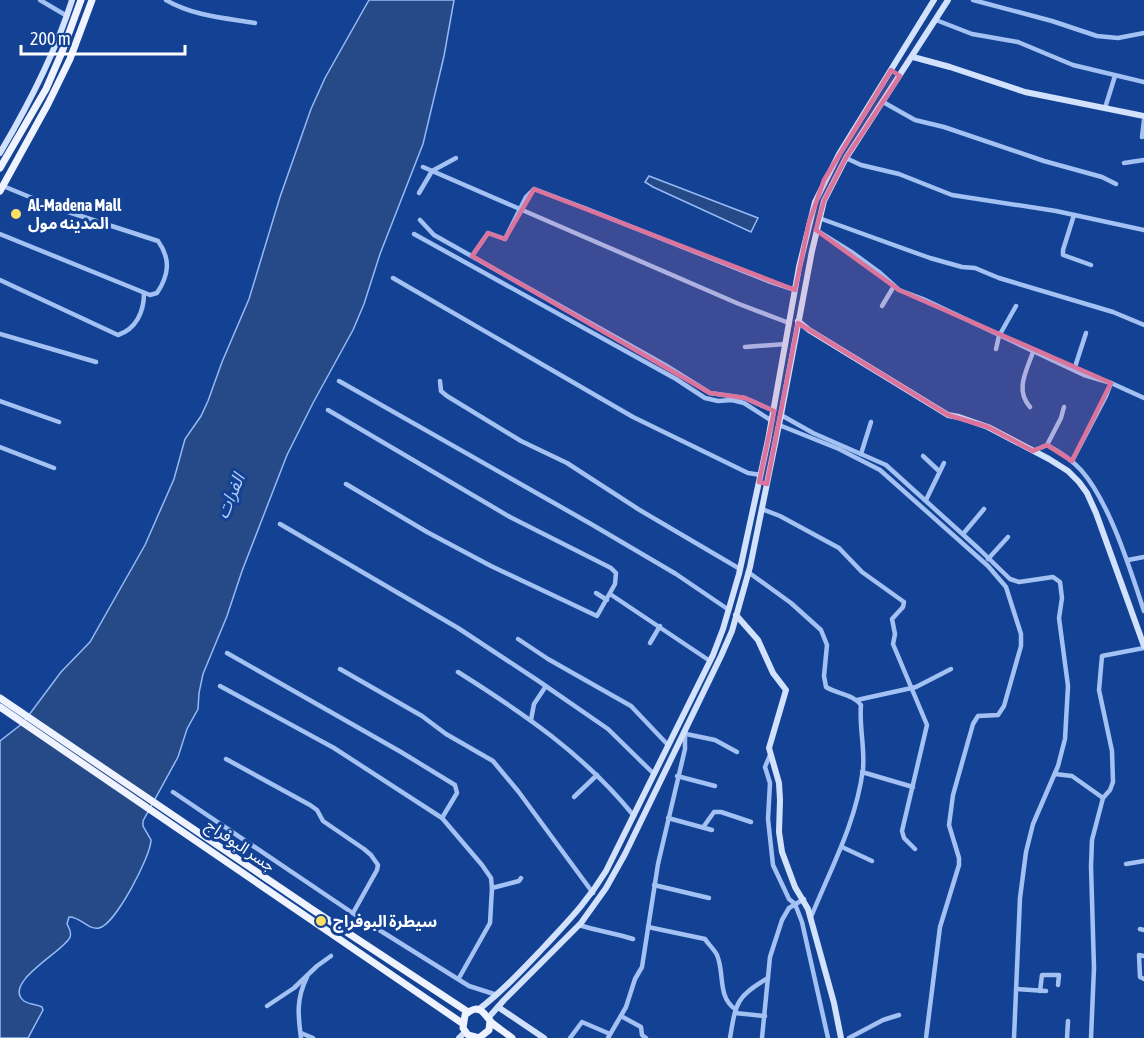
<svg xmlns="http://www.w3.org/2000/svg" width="1144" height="1038" font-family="'Asap Condensed','Noto Sans Arabic',sans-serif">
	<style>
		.water { fill: #264987; stroke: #95baf5; stroke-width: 1.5 }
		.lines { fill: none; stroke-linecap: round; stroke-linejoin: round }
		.street { stroke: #a3c1f2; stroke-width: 4.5 }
		.secondary { stroke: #d2e1fc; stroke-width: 6 }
		.primary { stroke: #eef3ff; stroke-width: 7 }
		.marked { fill: #da749d; fill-opacity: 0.2; stroke: #da749d; stroke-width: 4.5; stroke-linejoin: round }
		.poi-dot { fill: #ffde64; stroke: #134295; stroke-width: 2 }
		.labels { text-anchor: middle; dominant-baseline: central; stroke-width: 6; stroke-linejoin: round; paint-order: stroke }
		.poi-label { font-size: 16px; font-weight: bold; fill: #fff; stroke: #134295; text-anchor: start }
		.street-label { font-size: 16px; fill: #fff; stroke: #134295 }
		.water-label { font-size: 18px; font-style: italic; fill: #afcbf9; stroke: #134295 }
	</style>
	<rect width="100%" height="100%" fill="#134295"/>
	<g class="water">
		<path d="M369,0H454L444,56L423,144L380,254L364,304L353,330L313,403L287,455L242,571L227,616L203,674L199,693L198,709L187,729L178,757L143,821V826L151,840C151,856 115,925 99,928C87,930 80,916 69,917L67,924C69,928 72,932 70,937C66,950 1,983 24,1001C30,1005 36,1004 42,1007L43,1010L28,1038H0V741L23,723L61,672L90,642L145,545L174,479L185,439L201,416L208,401L222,362L249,299L280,197L311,109L325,78Z"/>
		<path d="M649,176L758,218L751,232L653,187L645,182Z"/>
	</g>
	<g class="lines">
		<g class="street">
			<path d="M40,0L67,16"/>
			<path d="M166,0C193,16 225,18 255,23"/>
			<path d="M973,0L1052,21L1097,36L1118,38L1144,33"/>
			<path d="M936,20L972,34L1018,42L1073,65L1144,82"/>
			<path d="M883,102L915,120L944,127L1044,161L1102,177L1116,184"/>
			<path d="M1105,108L1115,76"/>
			<path d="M1142,137L1144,120"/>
			<path d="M846,158L861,165L899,174L952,195L1056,211L1144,230"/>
			<path d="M1124,163L1144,160"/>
			<path d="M423,167L739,304L789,323"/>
			<path d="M419,193L432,171L456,158"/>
			<path d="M1074,215L1063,250V255L1091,265"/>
			<path d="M819,218L930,258L962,267L975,268L999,278L1113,312L1144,325"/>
			<path d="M420,220L434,235L665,365L710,393L745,398L774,411"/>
			<path d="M816,230L853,253L879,272L899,290L923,299L1084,375L1111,383L1144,398"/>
			<path d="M0,234L150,295L157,293C169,275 171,259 158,241L59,209L3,186"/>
			<path d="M414,234L676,379L705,398L718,401L732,400L744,403L772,421"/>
			<path d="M472,256L488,233L505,239L526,197L534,189L587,209L768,281L795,290"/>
			<path d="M393,278L633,417L748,473L761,475"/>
			<path d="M0,280L118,335C136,329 144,312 144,293"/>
			<path d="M882,306L894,286"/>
			<path d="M0,334L96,362"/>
			<path d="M745,347L786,344"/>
			<path d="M996,349L999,336L1016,306"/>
			<path d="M1074,370L1086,333"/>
			<path d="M339,381L591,524L676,574L729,610"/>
			<path d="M440,381L441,391L447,396L521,441L567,463L638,509L740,569"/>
			<path d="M0,401L59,422"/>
			<path d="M1030,407C1015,390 1026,372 1033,352"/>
			<path d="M328,410L510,517L611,568L616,573L615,584L597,616L491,566L427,532L346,484"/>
			<path d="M781,415L813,433L886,465L979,549L1010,579L1019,582L1053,577L1060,582L1062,598L1059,618L1068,686L1065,739L1058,766L1033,824L1026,852L1020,898L1014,1038"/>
			<path d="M779,425L839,449L880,470L988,566L1006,587L1021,634V646L1004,706L998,715L978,716L973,724L953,795L949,825L959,858V865L940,927L926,1038"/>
			<path d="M1047,445L1061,418L1064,407"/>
			<path d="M0,447L54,468"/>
			<path d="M1033,451L1047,445C1060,452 1071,459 1081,470C1110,503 1130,569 1144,611"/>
			<path d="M861,454L871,422"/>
			<path d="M923,456L939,471"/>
			<path d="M1072,461L1106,396L1111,383"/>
			<path d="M926,500L944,463"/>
			<path d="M762,509L780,516L839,548L862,572L904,602L903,607L892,619L895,634L893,644L927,725L902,831L904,838L915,849"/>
			<path d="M280,524L458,628L537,680L608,729L654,774"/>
			<path d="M963,534L984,509"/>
			<path d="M988,559L1008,537"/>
			<path d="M1128,560L1144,557"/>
			<path d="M748,572L791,603L821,630L827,645L824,676L826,687C837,694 853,694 861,705C859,726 865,748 863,769C856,823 831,868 811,917"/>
			<path d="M596,593L607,600"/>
			<path d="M610,594L710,661"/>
			<path d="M518,639L548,659L631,706L668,745"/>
			<path d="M650,643L660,626"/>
			<path d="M227,653L401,752L455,785L457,793L442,818"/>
			<path d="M340,669L422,716L446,734L493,761L518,791L593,893"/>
			<path d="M458,672C523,713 585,755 634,816"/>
			<path d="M220,686L334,748L442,818L482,865L491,878L492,888L490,923L459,978"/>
			<path d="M857,700L916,687L951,669"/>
			<path d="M531,720L534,704L546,686"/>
			<path d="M686,734L715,740L737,752"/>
			<path d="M770,755L765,767L770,783L768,819L773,865L789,899L795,904L802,922L828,1038"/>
			<path d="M226,759L310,805L317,810L323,821L364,849L371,855L378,865L377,870L353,913"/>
			<path d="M862,772L913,787"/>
			<path d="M1055,774L1072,776L1103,798"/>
			<path d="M677,776L715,786"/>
			<path d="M173,792L360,918L469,986L497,995"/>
			<path d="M574,797L597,775"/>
			<path d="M668,818L712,830"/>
			<path d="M704,826L714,812H721L751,822"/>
			<path d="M842,847L872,861"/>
			<path d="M1126,864L1144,861"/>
			<path d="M654,885L709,898"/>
			<path d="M492,888L519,881L521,878"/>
			<path d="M579,925C597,931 615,933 633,939"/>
			<path d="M648,927L705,939C708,944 714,949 717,955C725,974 717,996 735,1009"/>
			<path d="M1140,929L1144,930"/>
			<path d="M1144,956L1139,955L1140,977L1144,979"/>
			<path d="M1016,989L1046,991"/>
			<path d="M1040,991L1042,975H1059L1058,985"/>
			<path d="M267,1006L294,988L317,966L331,956"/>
			<path d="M735,1013L765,1016"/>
			<path d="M621,1016L641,1027L642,1035L646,1038"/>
			<path d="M301,1033L313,1038"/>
			<path d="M301,1038C298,1015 296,999 307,977"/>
			<path d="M570,1038L582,1022L610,1034"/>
			<path d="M608,1038L626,1007L635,979L642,967L658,864L685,749V731"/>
			<path d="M730,1038C736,1002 736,997 768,978"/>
			<path d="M762,1038L770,957L782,920L789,908L804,899"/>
			<path d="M849,1038L883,1020L899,1015"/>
			<path d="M1067,1038L1068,1021"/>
			<path d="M1091,1038L1094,968L1091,866L1092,840L1103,798L1110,790L1113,782L1112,751L1099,690L1102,656L1144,648"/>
		</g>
		<g class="secondary">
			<path d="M913,57L950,67L1025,92L1144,116"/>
			<path d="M0,153C29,104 55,54 72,0"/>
			<path d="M798,321L809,330L948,415L959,417L988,427L1049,459L1068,471L1079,482L1087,493L1096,513L1144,646"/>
			<path d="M736,615L758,640L773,673L786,690L769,748L779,783L780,800L779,832L782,852L795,887L808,909L834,1003L841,1038"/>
			<path d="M498,1007L544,1038"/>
			<path d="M478,1010C503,991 523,969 545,946C569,920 587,902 606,871L713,655L723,629L739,574L768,440L799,267L815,202L839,154L934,0"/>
			<path d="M489,1017L504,1000L581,923L606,888L625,854L721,656L732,631L750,567L781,415L812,251L824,201L846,158L948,0"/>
			<path d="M459,1038L465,1032"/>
		</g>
		<g class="primary">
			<path d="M0,168L46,89L62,52L81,0"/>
			<path d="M0,191L48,104L70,59L92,0"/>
			<path d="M0,698L313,910L468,1012"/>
			<path d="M0,707L462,1023"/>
			<path d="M490,1021L489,1030L479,1038L468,1035L463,1028L465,1015C480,1002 483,1013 492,1023C498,1028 506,1033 512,1038"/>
		</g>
	</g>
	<path class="marked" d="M891,70L900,76L846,158L824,201L816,230L899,290L1111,383L1072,461L1047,445L1033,451L988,427L948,415L798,323L767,484L759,482L774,411L745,398L710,393L472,256L488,233L505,239L534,189L795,290L809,222L824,180Z"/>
	<g class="poi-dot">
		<circle cx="16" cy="214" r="6"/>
		<circle cx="321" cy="921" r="6"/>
	</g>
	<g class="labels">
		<g class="poi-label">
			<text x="28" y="205">Al-Madena Mall<tspan x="28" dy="18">المدينه مول</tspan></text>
			<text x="333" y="921">سيطرة البوفراج</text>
		</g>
		<g class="street-label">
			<text transform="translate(241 845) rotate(34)">جسر البوفراج</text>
		</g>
		<g class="water-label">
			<text transform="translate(230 496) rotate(-67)">الفرات</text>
		</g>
	</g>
	<path d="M21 45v9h164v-9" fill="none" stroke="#ffffff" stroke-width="3"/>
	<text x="30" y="45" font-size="18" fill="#ffffff" stroke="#134295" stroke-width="4.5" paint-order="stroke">200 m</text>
</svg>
